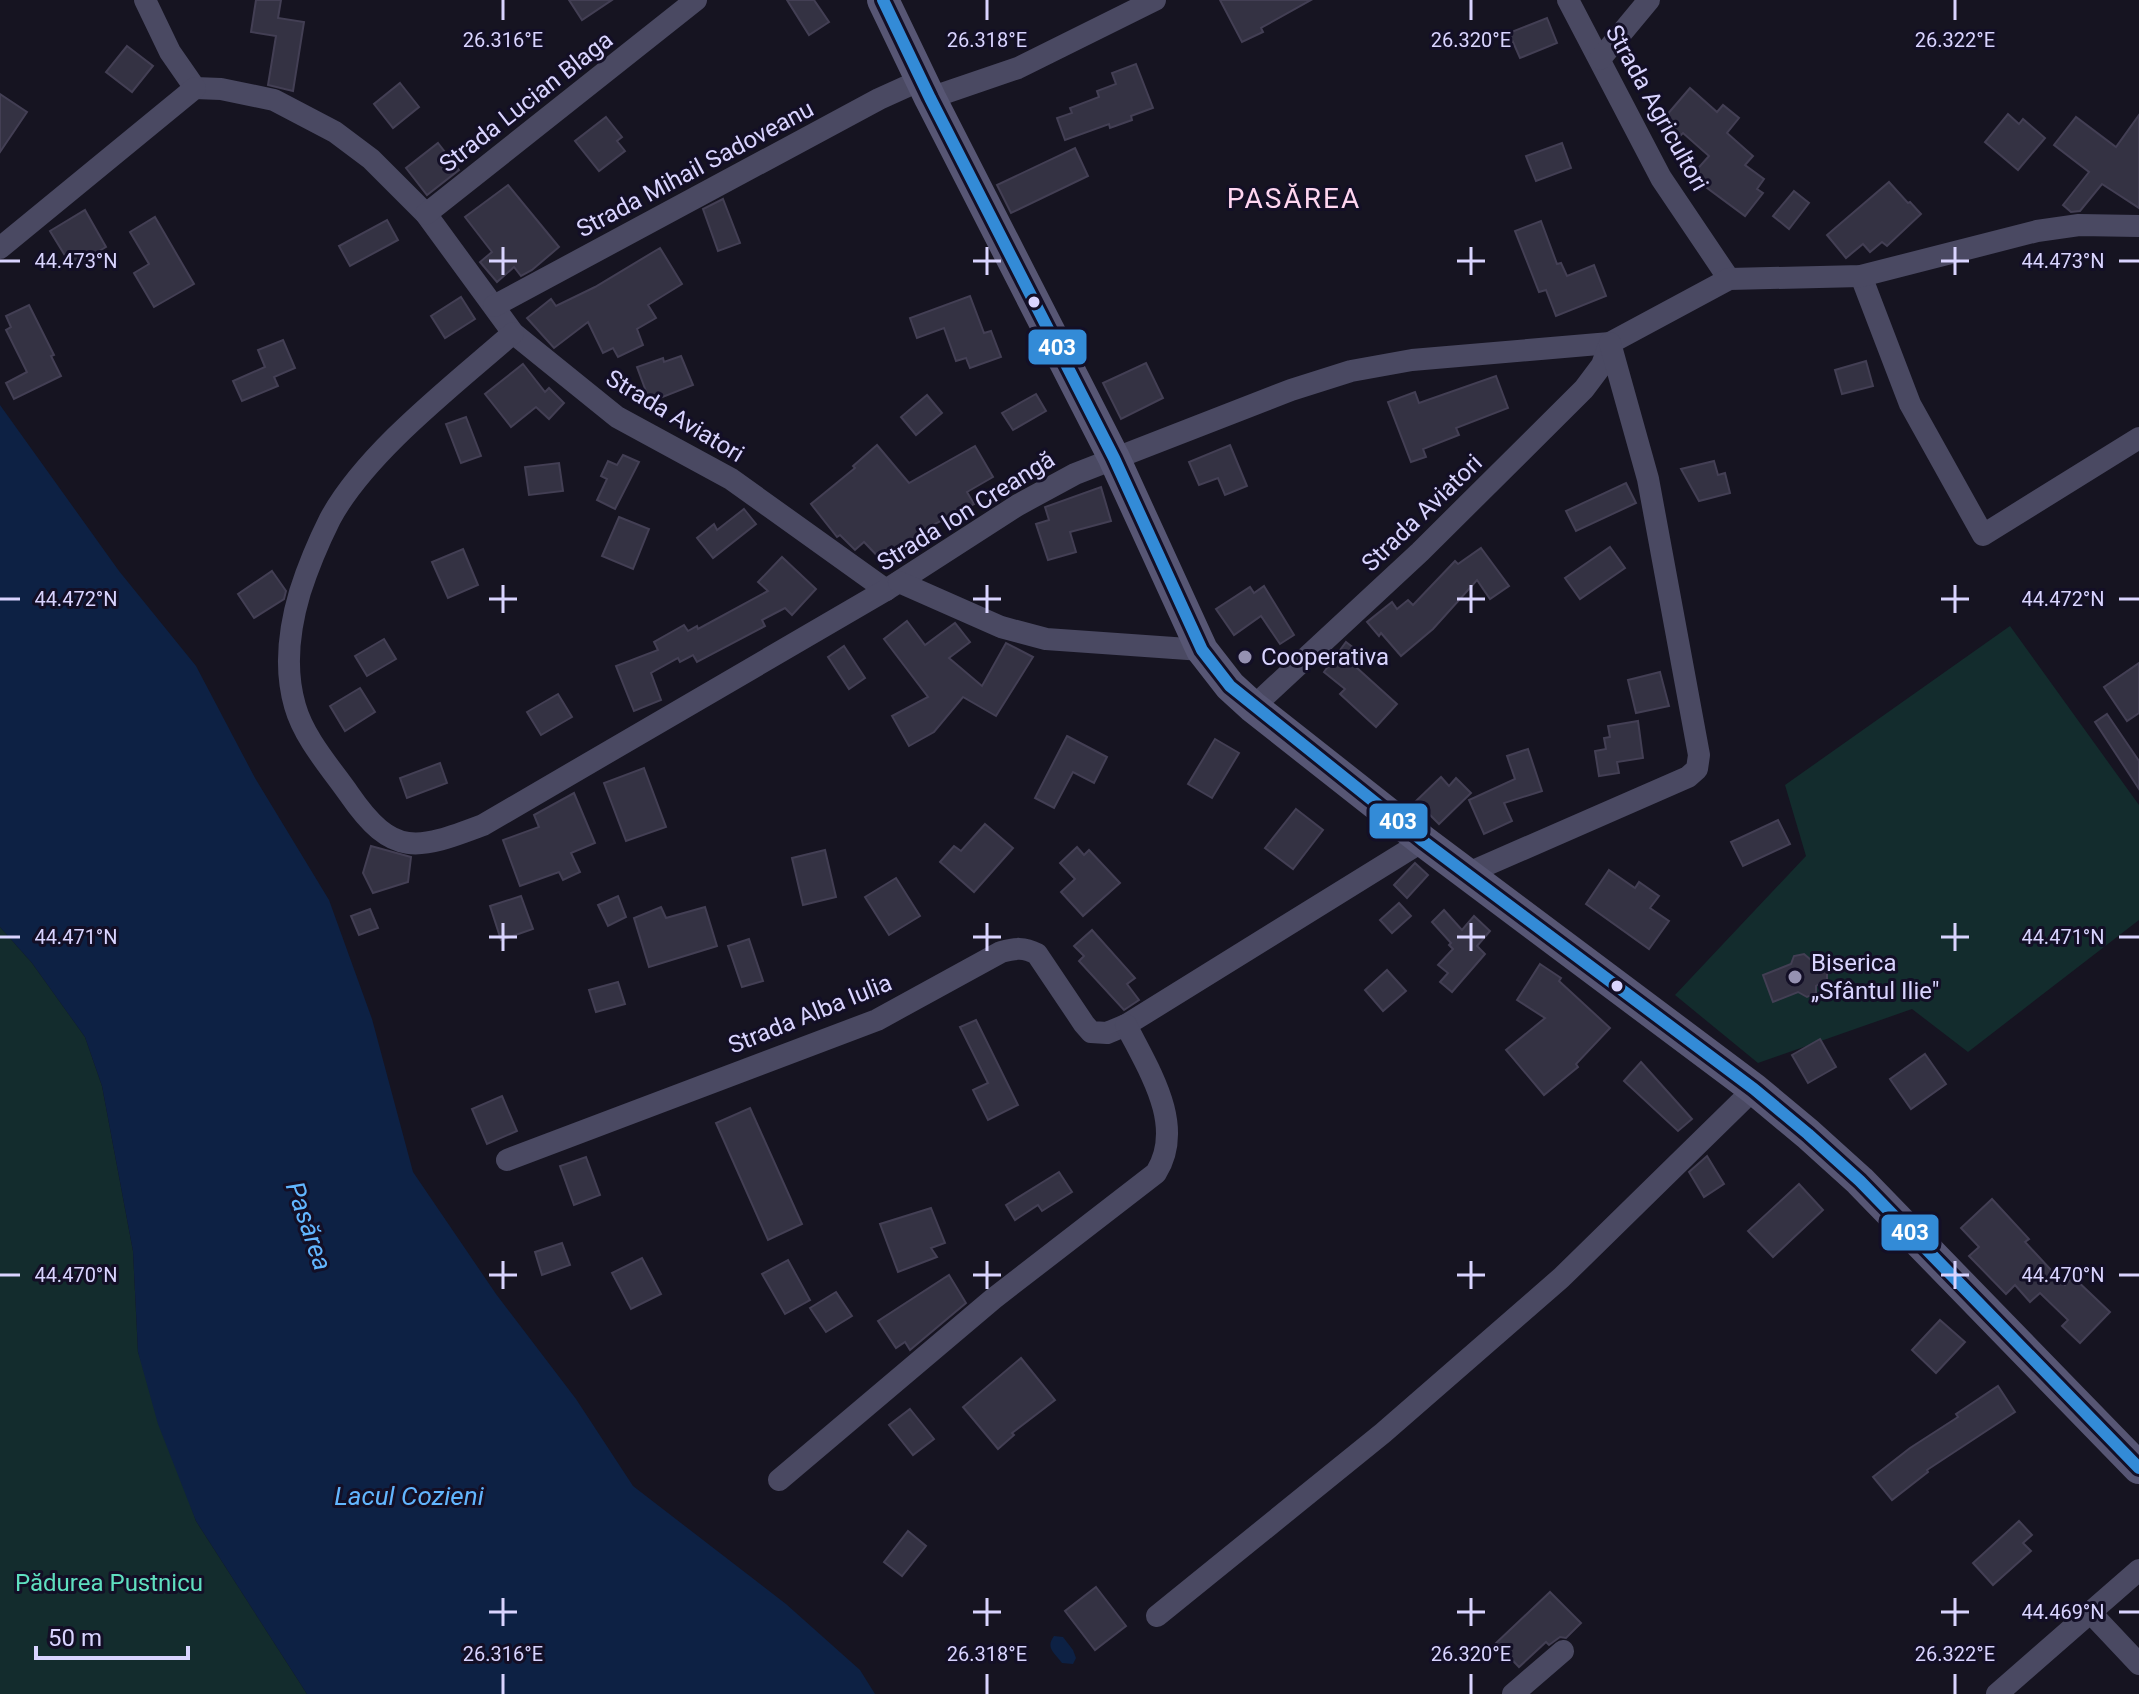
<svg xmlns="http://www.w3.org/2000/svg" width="2139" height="1694" font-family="Roboto,sans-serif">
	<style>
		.green { fill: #132c2d }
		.water { fill: #0d2144 }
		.building { fill: #343243; stroke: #433f54; stroke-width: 2 }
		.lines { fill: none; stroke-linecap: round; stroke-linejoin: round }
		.minor { stroke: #4a4962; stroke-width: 22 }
		.secondary { stroke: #575674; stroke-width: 32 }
		.bus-1-casing { stroke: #130f26; stroke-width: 18 }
		.bus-1 { stroke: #338bd7; stroke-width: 12 }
		.ticks { fill: none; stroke: #d9d4ff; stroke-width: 3 }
		.bus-dot { fill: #d9d4ff; stroke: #130f26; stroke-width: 3 }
		.poi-dot { fill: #9591b1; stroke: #130f26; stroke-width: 3 }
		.labels { text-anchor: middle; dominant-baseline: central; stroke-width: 6; stroke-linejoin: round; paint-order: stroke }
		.street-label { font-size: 24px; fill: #d9d4ff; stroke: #130f26 }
		.poi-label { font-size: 24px; fill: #d9d4ff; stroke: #130f26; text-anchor: start }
		.park-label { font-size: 24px; fill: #5fe0c0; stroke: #130f26 }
		.water-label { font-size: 26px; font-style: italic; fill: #62b6ff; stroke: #130f26 }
		.quarter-label { font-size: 28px; letter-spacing: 2px; fill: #ffd6f0; stroke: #130f26 }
		.ticks-label { font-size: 20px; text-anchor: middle; fill: #d9d4ff; stroke: #130f26; stroke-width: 6; stroke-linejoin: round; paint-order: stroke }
		.line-badge { stroke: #130f26; stroke-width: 3 }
		.badge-label { font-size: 22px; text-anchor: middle; font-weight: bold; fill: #fff }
	</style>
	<rect width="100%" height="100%" fill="#161421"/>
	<g class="green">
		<path d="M2010,626L2139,805V920L1968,1052L1912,1009L1758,1063L1675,995L1806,856L1785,785Z"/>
		<path d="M0,927L32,963L85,1037L102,1086L133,1251L138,1352L196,1521L307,1694H0Z"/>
	</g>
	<g class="water">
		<path d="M0,405L119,571L196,666L255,778L329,900L372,1019L413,1172L496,1294L576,1399L633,1486L786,1604L860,1670L875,1694H307L196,1521L158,1424L138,1352L133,1251L102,1086L85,1037L32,963L0,927Z"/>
		<path d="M1054,1636L1063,1637L1073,1650L1076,1658L1073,1664L1062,1663C1055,1653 1045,1648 1054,1636Z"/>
	</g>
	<g class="building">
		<path d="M256,0H281L278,18L304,22L293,91L268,85L276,36L251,32Z"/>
		<path d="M569,0H612L582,20Z"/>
		<path d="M787,0H814L829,22L809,35Z"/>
		<path d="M1220,0H1311L1261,28L1263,32L1242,42Z"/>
		<path d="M1547,18L1557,43L1520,58L1509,33Z"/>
		<path d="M127,46L153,66L132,92L106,72Z"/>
		<path d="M1136,64L1153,108L1131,116L1132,120L1110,128L1109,124L1065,140L1057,118L1072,113L1070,108L1099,97L1097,91L1116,84L1112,73Z"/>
		<path d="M400,83L419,107L393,128L374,104Z"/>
		<path d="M1690,88L1717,112L1723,105L1739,118L1727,133L1753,156L1745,165L1764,179L1757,189L1763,193L1745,216L1691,176L1709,156L1683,133L1678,138L1660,123Z"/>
		<path d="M0,94L27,112L0,152Z"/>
		<path d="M2008,114L2019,124L2023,119L2045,138L2018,170L1985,142Z"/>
		<path d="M2139,115V208L2102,184L2080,211L2071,212L2063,205L2089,172L2054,145L2076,117L2116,147Z"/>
		<path d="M606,117L622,137L617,141L625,151L599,171L575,141Z"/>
		<path d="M438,143L459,170L427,195L406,168Z"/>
		<path d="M1562,143L1571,168L1536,181L1526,156Z"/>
		<path d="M1075,148L1088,176L1011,213L997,185Z"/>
		<path d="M1889,182L1908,203L1910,202L1921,214L1887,246L1882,242L1870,252L1863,244L1846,258L1827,235Z"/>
		<path d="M508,185L559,247L532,270L521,276L514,267L497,282L480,262L492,252L465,217Z"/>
		<path d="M1794,191L1809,203L1789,229L1773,216Z"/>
		<path d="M723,199L740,243L718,251L703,209Z"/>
		<path d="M85,210L106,247L72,267L50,231Z"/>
		<path d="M155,217L194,284L154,307L134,273L149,264L130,232Z"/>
		<path d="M387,220L398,240L350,266L339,246Z"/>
		<path d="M1541,221L1557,264L1561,263L1567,276L1594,265L1606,296L1556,316L1546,290L1539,292L1515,231Z"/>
		<path d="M660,248L682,284L648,305L656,318L637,329L643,345L618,357L613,348L603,353L588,322L554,348L527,318L551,299L556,306L595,287Z"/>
		<path d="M970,296L984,333L991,331L1001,357L970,368L966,358L956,361L944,328L917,338L910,318Z"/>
		<path d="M461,297L475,319L445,338L431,316Z"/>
		<path d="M29,305L54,355L51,356L61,376L14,399L6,383L27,372L6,330L11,327L6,316Z"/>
		<path d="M283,340L295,368L274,377L278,386L242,401L233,381L265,367L258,350Z"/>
		<path d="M681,356L693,385L650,402L637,367L663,358L664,362Z"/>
		<path d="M1866,361L1873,386L1842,394L1835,370Z"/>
		<path d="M1146,363L1163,398L1121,419L1103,383Z"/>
		<path d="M523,364L545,392L549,388L564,403L549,419L536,407L511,427L485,394Z"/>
		<path d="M1496,376L1508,408L1456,428L1459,435L1423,449L1426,457L1411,462L1388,402L1415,392L1419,403Z"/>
		<path d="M1036,394L1046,411L1013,430L1002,413Z"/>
		<path d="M927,395L942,413L916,435L901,417Z"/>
		<path d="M466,417L481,456L461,463L446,424Z"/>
		<path d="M877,445L909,483L975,446L993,477L967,492L974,504L921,531L886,565L864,542L855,550L840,535L837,537L811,504L855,468L853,466Z"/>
		<path d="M1230,445L1247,486L1225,495L1218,478L1199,485L1189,462Z"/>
		<path d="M623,455L639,462L615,509L597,500L607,479L601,476L608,461L617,465Z"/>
		<path d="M1714,461L1718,475L1725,473L1730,493L1699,501L1681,469Z"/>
		<path d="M559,463L563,491L529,495L525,467Z"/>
		<path d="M1626,483L1636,503L1576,531L1566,511Z"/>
		<path d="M1101,487L1111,521L1070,532L1076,552L1048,560L1036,524L1049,520L1045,507Z"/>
		<path d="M744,509L756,524L713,558L697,538L714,524L717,530Z"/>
		<path d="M619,517L649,529L633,569L602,556Z"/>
		<path d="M1610,547L1625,568L1580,599L1565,578Z"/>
		<path d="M1481,548L1509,586L1490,599L1477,580L1433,629L1401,656L1381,633L1379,636L1367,622L1392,602L1397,609L1408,600L1413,605L1455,561L1458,564Z"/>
		<path d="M463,549L478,585L448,598L432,562Z"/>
		<path d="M782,557L816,589L792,615L785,608L762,620L765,626L697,662L693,655L680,662L678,658L651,673L661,700L634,711L616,666L658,650L654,642L684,625L688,631L697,626L698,629L768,591L758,582Z"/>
		<path d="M272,571L286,591L284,599L254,618L238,594Z"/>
		<path d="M1264,586L1294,635L1280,644L1261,616L1234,635L1216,609L1250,587L1254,593Z"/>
		<path d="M907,621L925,645L955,623L970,642L949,658L982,686L1006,643L1033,657L996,716L963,697L934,732L909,746L892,716L928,697L884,639Z"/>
		<path d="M384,639L396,659L367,676L355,656Z"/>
		<path d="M1346,642L1364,656L1356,667L1397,704L1376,727L1340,694L1345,689L1324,672Z"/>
		<path d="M844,646L865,678L849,689L828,657Z"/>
		<path d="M2139,663V713L2127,721L2104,687Z"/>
		<path d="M1660,672L1669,706L1636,713L1628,680Z"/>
		<path d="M360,688L375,712L345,731L330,706Z"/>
		<path d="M558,694L572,717L541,735L527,712Z"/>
		<path d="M2107,714L2139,761V789L2095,722Z"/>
		<path d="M1638,721L1643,758L1617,762L1619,773L1599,776L1595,751L1606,749L1604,738L1610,737L1608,726Z"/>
		<path d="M1067,736L1107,757L1094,783L1073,772L1054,808L1035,798Z"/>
		<path d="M1215,739L1239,753L1212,798L1188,784Z"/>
		<path d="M1528,749L1542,791L1504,803L1512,821L1484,834L1469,800L1515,779L1507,756Z"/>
		<path d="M440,763L447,783L407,798L400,778Z"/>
		<path d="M644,768L666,827L626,841L604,783Z"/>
		<path d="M1441,777L1449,786L1456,778L1471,793L1439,824L1416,801Z"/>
		<path d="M574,793L595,843L571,853L580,872L563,880L559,872L520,886L503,840L539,827L534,815Z"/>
		<path d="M1296,809L1323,830L1293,869L1265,848Z"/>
		<path d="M1778,820L1790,844L1743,866L1731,842Z"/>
		<path d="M985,824L1013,848L974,892L940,862L954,846L961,851Z"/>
		<path d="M371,846L411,857L408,882L373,893L363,873Z"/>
		<path d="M1077,847L1084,855L1089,850L1120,883L1083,916L1061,892L1075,879L1060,863Z"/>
		<path d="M825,850L836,897L803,905L792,858Z"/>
		<path d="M1415,863L1428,875L1407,898L1394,885Z"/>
		<path d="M1609,870L1635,888L1639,882L1659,896L1650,908L1669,921L1649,949L1586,904Z"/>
		<path d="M896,878L920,916L889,935L865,897Z"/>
		<path d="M521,896L533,929L501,940L490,906Z"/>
		<path d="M618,896L626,917L608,926L598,905Z"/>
		<path d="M1399,903L1411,916L1392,933L1380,920Z"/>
		<path d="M661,907L666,918L705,907L717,946L649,967L634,918Z"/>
		<path d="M370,909L378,928L359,935L351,916Z"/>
		<path d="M1444,910L1462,930L1474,916L1490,931L1477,946L1485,954L1452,992L1440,982L1448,973L1438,965L1453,949L1449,945L1451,943L1432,922Z"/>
		<path d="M1092,930L1135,978L1127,984L1139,1000L1124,1010L1079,961L1084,956L1074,946Z"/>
		<path d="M749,939L763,981L742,987L728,946Z"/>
		<path d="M1804,954L1811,960L1823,962L1827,969V979L1816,986V993L1807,997L1798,992L1773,1002L1763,975L1791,964L1794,956Z"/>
		<path d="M1540,964L1561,978L1559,981L1610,1028L1576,1064L1578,1067L1544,1095L1506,1050L1545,1018L1517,1000Z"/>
		<path d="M1387,970L1406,991L1383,1011L1365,990Z"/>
		<path d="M618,982L625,1004L596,1012L589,990Z"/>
		<path d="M976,1020L1018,1105L988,1120L973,1090L988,1083L960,1027Z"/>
		<path d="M1820,1039L1836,1067L1808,1083L1792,1055Z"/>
		<path d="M1925,1054L1946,1084L1911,1109L1890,1079Z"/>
		<path d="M1641,1062L1692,1119L1678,1131L1624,1081Z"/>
		<path d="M502,1096L517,1131L487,1144L472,1109Z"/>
		<path d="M750,1108L802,1224L768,1240L716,1123Z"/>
		<path d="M1707,1156L1724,1184L1704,1197L1689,1172Z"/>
		<path d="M586,1157L600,1195L574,1205L560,1166Z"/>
		<path d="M1059,1172L1072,1192L1042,1211L1038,1205L1015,1220L1006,1205Z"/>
		<path d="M1799,1184L1823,1210L1773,1257L1748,1231Z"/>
		<path d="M1992,1199L2029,1239L2025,1242L2065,1285L2073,1277L2110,1312L2080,1343L2062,1326L2068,1320L2040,1293L2030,1302L2015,1285L2006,1294L1969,1256L1979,1247L1961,1228Z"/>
		<path d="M931,1208L945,1243L931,1248L937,1257L898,1272L880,1224Z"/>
		<path d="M562,1243L570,1265L542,1275L535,1252Z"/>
		<path d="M642,1258L661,1294L631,1309L612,1273Z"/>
		<path d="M788,1260L810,1300L785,1314L762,1274Z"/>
		<path d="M949,1275L966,1303L910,1350L905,1342L896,1348L878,1321Z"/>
		<path d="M836,1292L852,1316L826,1332L810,1308Z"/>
		<path d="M1940,1320L1965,1342L1936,1373L1912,1350Z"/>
		<path d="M1021,1358L1055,1400L1012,1433L1014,1435L998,1449L963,1407Z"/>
		<path d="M1998,1386L2015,1412L1927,1470L1928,1472L1892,1500L1873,1477L1910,1448L1958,1417L1956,1414Z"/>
		<path d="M910,1409L934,1439L913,1455L889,1425Z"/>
		<path d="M2019,1521L2032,1535L2023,1543L2031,1551L1993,1585L1973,1563Z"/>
		<path d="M908,1531L926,1546L902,1576L884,1562Z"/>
		<path d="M1096,1587L1126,1626L1095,1650L1065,1611Z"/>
		<path d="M1550,1592L1581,1623L1566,1638L1560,1637L1549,1645L1546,1642L1519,1667L1496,1643Z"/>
	</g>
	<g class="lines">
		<g class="minor">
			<path d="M145,0L170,52L195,88L221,89L274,100L335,132L371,159L426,214L513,333L617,417L731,479L886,590"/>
			<path d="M1568,0L1661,178L1729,279"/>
			<path d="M1600,59L1649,0"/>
			<path d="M930,98L1018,68L1155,0"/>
			<path d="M426,214L696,0"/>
			<path d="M0,248L195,88"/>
			<path d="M1861,276L1910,404L1983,535L2139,438"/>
			<path d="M494,306L879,99L921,80"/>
			<path d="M513,333C455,384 366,452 330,519C318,543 308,567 300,592C289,629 284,668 295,706C304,738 330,767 349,794C393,858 417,850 483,825L886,590L1018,505L1075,474L1291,390L1351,371L1412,360L1610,343L1729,279L1861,276L2037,231L2079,225L2139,226"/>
			<path d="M899,582L1001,627L1046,639L1202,650"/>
			<path d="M1253,707L1420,552L1584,389L1602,365L1610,343"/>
			<path d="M1466,874L1688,777L1697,769L1699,755L1648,479L1610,343"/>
			<path d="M507,1160L877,1020L1001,952C1015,948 1024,947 1037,954L1084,1024L1091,1032L1107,1033L1126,1025L1423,841"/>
			<path d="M779,1480L993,1299L1156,1173C1186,1125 1148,1069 1126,1025"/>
			<path d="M2090,1612L2139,1664"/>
			<path d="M1157,1616L1383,1433L1561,1278L1754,1089"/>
			<path d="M1513,1694L1563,1651"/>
			<path d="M1997,1694L2139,1570"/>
		</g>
		<path class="secondary" d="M883,0L930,98L1114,458L1202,650L1230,686L1253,707L1423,841L1754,1089L1808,1134L1860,1181L2139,1468"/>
		<defs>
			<path id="bus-1" d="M883,0L930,98L1114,458L1202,650L1230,686L1423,841L1754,1089L1808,1134L1860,1181L2139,1468"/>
		</defs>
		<use href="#bus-1" class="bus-1-casing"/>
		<use href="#bus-1" class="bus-1"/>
	</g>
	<path class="ticks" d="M503,0V20M987,0V20M1471,0V20M1955,0V20M503,247V275M987,247V275M1471,247V275M1955,247V275M0,261H20M489,261H517M973,261H1001M1457,261H1485M1941,261H1969M2119,261H2139M503,585V613M987,585V613M1471,585V613M1955,585V613M0,599H20M489,599H517M973,599H1001M1457,599H1485M1941,599H1969M2119,599H2139M503,923V951M987,923V951M1471,923V951M1955,923V951M0,937H20M489,937H517M973,937H1001M1457,937H1485M1941,937H1969M2119,937H2139M503,1261V1289M987,1261V1289M1471,1261V1289M1955,1261V1289M0,1275H20M489,1275H517M973,1275H1001M1457,1275H1485M1941,1275H1969M2119,1275H2139M503,1598V1626M987,1598V1626M1471,1598V1626M1955,1598V1626M489,1612H517M973,1612H1001M1457,1612H1485M1941,1612H1969M2119,1612H2139M503,1674V1694M987,1674V1694M1471,1674V1694M1955,1674V1694"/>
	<g class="bus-dot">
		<circle cx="1034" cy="302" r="7"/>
		<circle cx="1617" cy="986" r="7"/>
	</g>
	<g class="poi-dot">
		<circle cx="1245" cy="657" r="8"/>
		<circle cx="1795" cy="977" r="8"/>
	</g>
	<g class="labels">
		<g class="street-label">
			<text transform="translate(526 102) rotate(-38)">Strada Lucian Blaga</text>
			<text transform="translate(1657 108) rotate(61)">Strada Agricultori</text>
			<text transform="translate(695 169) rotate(-28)">Strada Mihail Sadoveanu</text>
			<text transform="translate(675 416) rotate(31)">Strada Aviatori</text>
			<text transform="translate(966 511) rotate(-32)">Strada Ion Creangă</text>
			<text transform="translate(1422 513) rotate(-44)">Strada Aviatori</text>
			<text transform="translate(810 1014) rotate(-22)">Strada Alba Iulia</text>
		</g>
		<g class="poi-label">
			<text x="1261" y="657">Cooperativa</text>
			<text x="1811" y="963">Biserica<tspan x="1811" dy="28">„Sfântul Ilie"</tspan></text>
		</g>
		<g class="park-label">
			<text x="109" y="1583">Pădurea Pustnicu</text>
		</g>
		<g class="water-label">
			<text transform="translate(309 1226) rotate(71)">Pasărea</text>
			<text x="409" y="1496">Lacul Cozieni</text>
		</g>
		<g class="quarter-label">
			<text x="1294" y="198">PASĂREA</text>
		</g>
	</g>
	<g class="ticks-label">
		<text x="503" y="47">26.316°E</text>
		<text x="987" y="47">26.318°E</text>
		<text x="1471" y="47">26.320°E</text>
		<text x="1955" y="47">26.322°E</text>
		<text x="76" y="268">44.473°N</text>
		<text x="2063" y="268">44.473°N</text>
		<text x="76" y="606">44.472°N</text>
		<text x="2063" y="606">44.472°N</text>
		<text x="76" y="944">44.471°N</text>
		<text x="2063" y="944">44.471°N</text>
		<text x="76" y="1282">44.470°N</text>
		<text x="2063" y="1282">44.470°N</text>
		<text x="2063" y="1619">44.469°N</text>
		<text x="503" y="1661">26.316°E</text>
		<text x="987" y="1661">26.318°E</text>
		<text x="1471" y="1661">26.320°E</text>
		<text x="1955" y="1661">26.322°E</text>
	</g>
	<g class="line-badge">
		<rect x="1027" y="328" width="61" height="38" rx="8" fill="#338bd7"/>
		<rect x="1368" y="802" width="61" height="38" rx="8" fill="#338bd7"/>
		<rect x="1880" y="1213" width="60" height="39" rx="8" fill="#338bd7"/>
	</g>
	<g class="badge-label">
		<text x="1057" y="355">403</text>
		<text x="1398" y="829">403</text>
		<text x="1910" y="1240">403</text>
	</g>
	<path d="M36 1646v12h152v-12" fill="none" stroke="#d9d4ff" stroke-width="4"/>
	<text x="48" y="1646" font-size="24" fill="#d9d4ff" stroke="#130f26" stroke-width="6" paint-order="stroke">50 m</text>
</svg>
